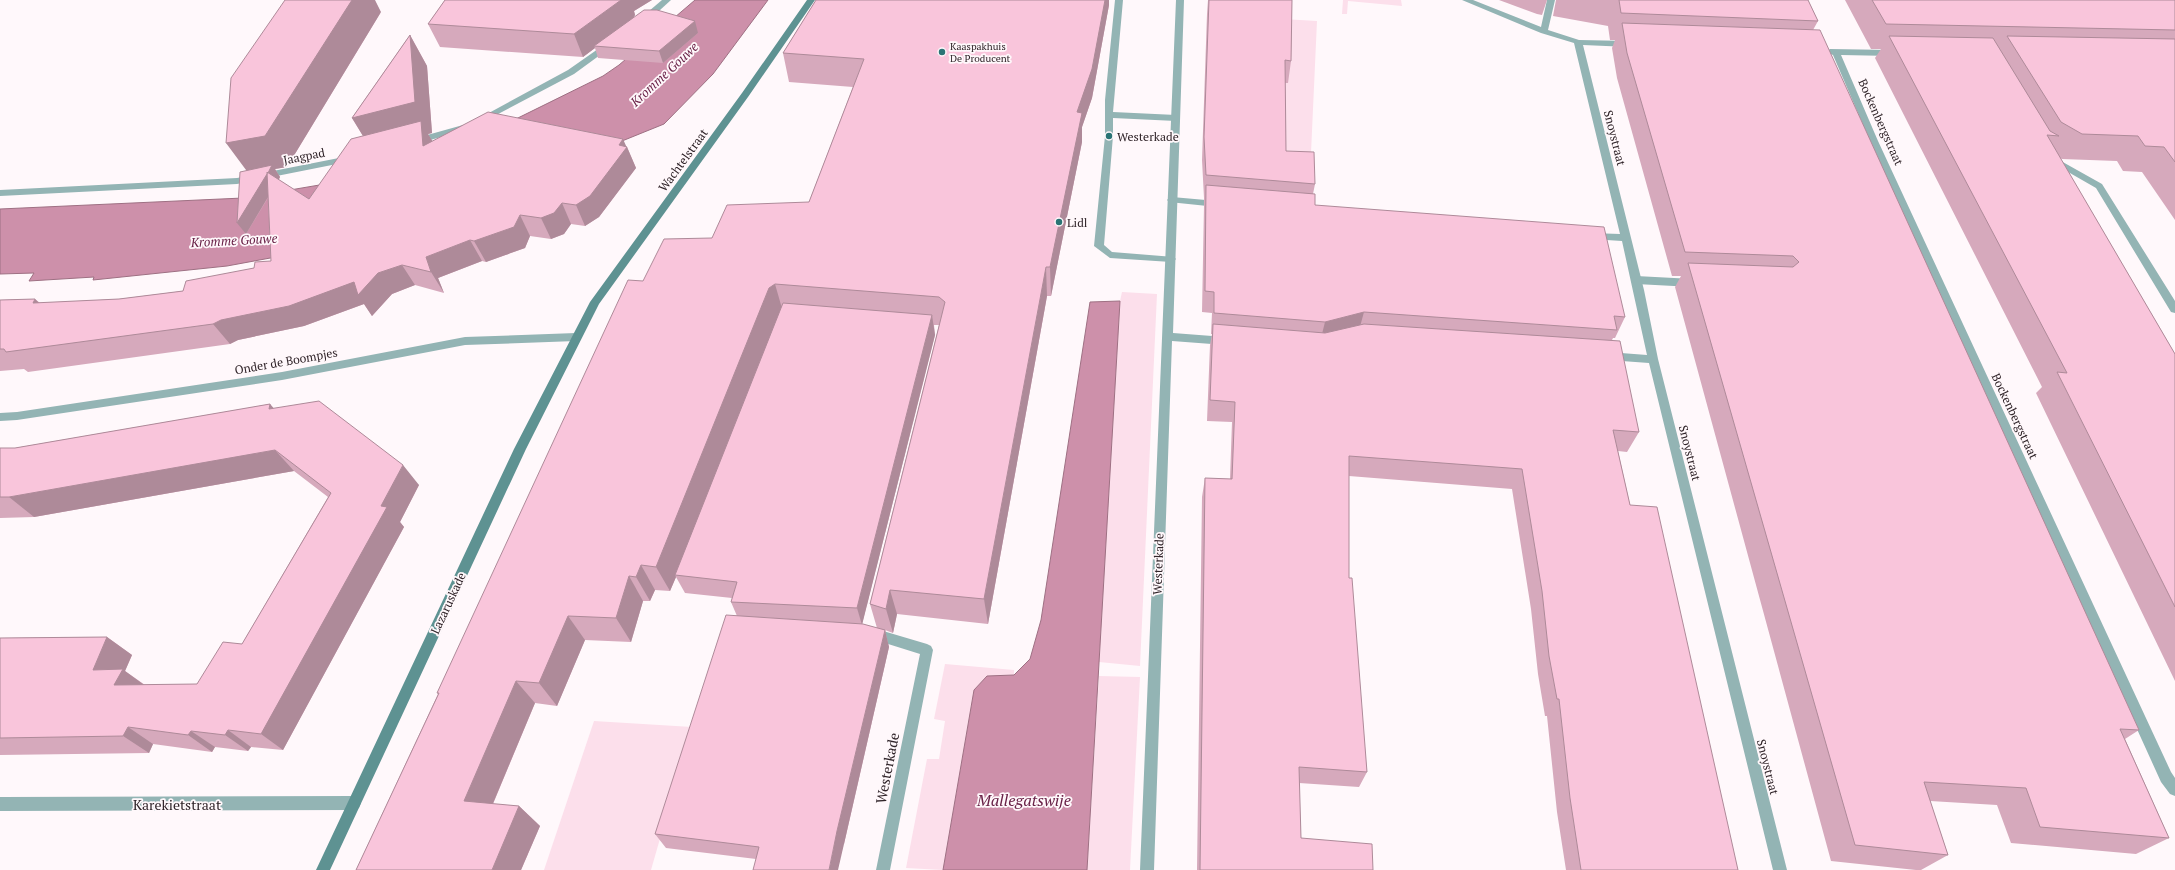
<svg xmlns="http://www.w3.org/2000/svg" width="2175" height="870" font-family="'PT Serif',serif">
	<style>
		.green { fill: #fcdfeb }
		.water { fill: #cd90aa; stroke: #9e7083 }
		.lines { fill: none; stroke-linecap: round; stroke-linejoin: round }
		.service { fill: #93b4b4; fill-rule: evenodd }
		.pedestrian { fill: #93b4b4; fill-rule: evenodd }
		.minor { fill: #93b4b4; fill-rule: evenodd }
		.secondary { fill: #5e9292; fill-rule: evenodd }
		.wall { fill: #d6a9bc; fill-rule: evenodd }
		.shaded-wall { fill: #ae8a99 }
		.building { fill: #f9c5db; stroke: #ae8a99 }
		.poi-dot { fill: #2a7475; stroke: #fff8fb; stroke-width: 1.5 }
		.labels { text-anchor: middle; dominant-baseline: central; stroke-width: 3.5; stroke-linejoin: round; paint-order: stroke }
		.far-poi-label { font-size: 10px; fill: #302429; stroke: #fff8fb; text-anchor: start }
		.street-label { font-size: 12px; fill: #302429; stroke: #fff8fb }
		.poi-label { font-size: 12px; fill: #302429; stroke: #fff8fb; text-anchor: start }
		.water-label { font-size: 13px; font-style: italic; fill: #692147; stroke: #fff8fb }
		.near-street-label { font-size: 14px; fill: #302429; stroke: #fff8fb }
		.near-water-label { font-size: 16px; font-style: italic; fill: #692147; stroke: #fff8fb }
	</style>
	<rect width="100%" height="100%" fill="#fff8fb"/>
	<g class="green">
		<path d="M1343,0H1401L1402,6L1348,1L1347,14H1342Z"/>
		<path d="M1267,18L1317,21L1310,175L1269,173L1246,80L1288,83Z"/>
		<path d="M1122,292L1157,294L1140,666L1099,662L1120,301Z"/>
		<path d="M945,664L1014,670V675L987,676L974,690L943,870L906,868L927,759H939L945,721L934,719Z"/>
		<path d="M1099,676L1140,677L1130,870H1087Z"/>
		<path d="M594,721L692,727L651,870H544Z"/>
	</g>
	<g class="water">
		<path d="M695,0H768L713,74L664,124L543,173L292,254L227,266L93,280L94,277L29,281L34,273L0,274V209L243,198L337,182L453,150L603,76L619,65Z"/>
		<path d="M1120,301L1087,870H943L974,690L987,676L1014,675L1030,659L1041,620L1090,302Z"/>
	</g>
	<g class="lines">
		<g class="service">
			<path d="M1115,0H1123L1113,112L1176,115L1180,118L1176,121L1113,118V136L1104,245L1112,252L1174,257L1176,259L1174,261L1171,262L1110,258L1094,246L1105,136V100Z"/>
			<path d="M2052,156L2102,184L2175,301V313L2171,312L2096,188L2049,161L2047,159Z"/>
			<path d="M1636,276L1693,279L1698,283L1693,287L1636,284L1631,280Z"/>
		</g>
		<path class="pedestrian" d="M1172,197L1217,201L1222,204L1217,207L1169,202L1167,200L1169,198Z"/>
		<g class="minor">
			<path d="M662,0H671L648,21H642V17Z"/>
			<path d="M1176,0H1184L1173,333L1225,337L1230,341L1225,345L1172,341L1154,870H1140Z"/>
			<path d="M1462,0H1473L1541,27L1547,0H1555L1548,30L1579,40L1629,41L1633,44L1629,47L1583,45L1644,290L1658,359L1787,870H1773L1649,363L1608,360L1603,356L1608,352L1647,355L1622,241L1591,239L1586,236L1591,233L1620,234L1574,43L1541,33Z"/>
			<path d="M608,42L612,45L611,47L574,74L483,122L480,123L476,120L568,70Z"/>
			<path d="M1830,49L1892,50L1896,53L1892,56L1841,55L1878,141L2171,772L2175,778V796L2170,794L2161,782L1870,141L1833,55L1826,52Z"/>
			<path d="M463,125L467,128L466,130L416,144L412,141L413,139Z"/>
			<path d="M349,156L352,157V161L237,184L0,196V190L237,178Z"/>
			<path d="M576,333L581,337L576,341L465,345L282,380L17,420L0,421V413L17,412L282,372L465,337Z"/>
			<path d="M873,628L927,644L931,646L933,650L890,870H876L920,654L869,638L867,634L869,630Z"/>
			<path d="M354,796L359,798L361,803L359,808L354,810L0,811V797Z"/>
		</g>
		<path class="secondary" d="M807,0H815L748,97L599,304L526,449L330,870H316L514,449L590,302L742,93Z"/>
	</g>
	<g class="wall">
		<path d="M445,0H652L634,11L635,15L634,17L698,33L663,63L598,58L595,48L583,57L440,47L428,24Z"/>
		<path d="M816,0H1109V5L1092,98L1082,127V142L1051,296H1047L988,624L897,614L893,633L885,630L889,647L844,844L756,859L666,848L655,834L737,616L731,602L732,598L685,593L676,577L670,591L655,590L650,601H643L631,642L585,640L557,706L535,703L493,804L519,806L540,826L521,870H356L438,694L437,693L643,281L712,238L809,202L853,87L789,82L783,53ZM934,325H939L870,604L877,628L862,624L935,335Z"/>
		<path d="M1208,0H1292L1291,61L1288,83H1285L1286,151L1315,184L1313,194L1315,205L1625,317L1615,338H1613L1612,340L1639,432L1627,452L1618,451L1630,505L1738,870H1566L1557,812L1547,716H1545L1538,674L1531,609L1512,489L1349,476V578L1367,772L1359,787L1299,783L1301,838L1373,870H1197L1202,497L1205,478L1230,479L1232,422L1207,421L1210,345L1212,334H1211L1212,313L1202,312L1204,206V198L1202,160L1207,14Z"/>
		<path d="M1499,0H1547L1542,15L1537,14Z"/>
		<path d="M1556,0H1808L1818,21L1813,30L2139,730L2125,739L2169,838L2136,854L2011,843L1997,805L1930,801L1948,855L1921,870H1916L1831,861L1675,287L1681,276H1672L1617,78L1612,48L1615,40H1610L1608,26L1553,16Z"/>
		<path d="M1845,0H2175V220L2142,172L2123,171L2117,161L2062,159L2060,158L2175,354V681L2036,393L2042,387L1875,58L1881,49H1871Z"/>
		<path d="M381,12L287,167L275,169L280,177L279,180L309,199L363,136L352,118L410,35L427,66L432,133L428,134L432,141L627,147L636,168L599,217L585,226L571,224L564,234L551,239L530,236L525,248L486,262L482,261L438,278L444,293L415,285L392,294L372,316L364,304L304,326L238,340L230,344L28,372L24,369L0,371V300L35,299L40,303L119,299L183,291L254,268L271,261L268,198L246,234V170Z"/>
		<path d="M270,404L274,409L419,485L400,522L404,527L283,750L251,747L248,751L215,747L212,752L153,744L149,753L0,755V638L107,637L132,655L125,671L145,685L197,684L242,644L328,497L294,471L34,517L0,518V448H15Z"/>
	</g>
	<g class="shaded-wall">
		<path d="M352,0H375L381,12L287,167L275,169L280,177L246,234L237,223L249,174L226,143Z"/>
		<path d="M621,0H652L634,11L635,15L631,21L594,46L595,48L583,57L574,34Z"/>
		<path d="M1105,0H1109V5L1092,98L1082,127V142L1051,296L1050,267L1077,112Z"/>
		<path d="M695,21L698,33L663,63L659,51Z"/>
		<path d="M410,35L427,66L432,133L428,134L433,142L435,167L371,149L352,118Z"/>
		<path d="M623,139L627,148V147L636,168L599,217L585,226L576,205Z"/>
		<path d="M562,203L571,224L564,234L551,239L541,218Z"/>
		<path d="M520,215L530,236L525,248L486,262L474,241Z"/>
		<path d="M470,240L482,261L438,278L444,293L431,272L426,257Z"/>
		<path d="M402,265L415,285L392,294L372,316L364,304L304,326L238,340L230,344L213,324L221,320L378,273Z"/>
		<path d="M1046,267L1047,296L988,624L984,599Z"/>
		<path d="M775,284L783,312L675,575L676,577L670,591L656,567L769,288Z"/>
		<path d="M35,299L56,319L33,303Z"/>
		<path d="M1364,312L1358,334L1320,342L1325,322Z"/>
		<path d="M932,315L935,335L862,625L857,608Z"/>
		<path d="M270,404L288,425L269,409Z"/>
		<path d="M275,450L294,471L34,517L9,497Z"/>
		<path d="M403,465L419,485L400,522L404,527L283,750L261,734L381,506Z"/>
		<path d="M641,565L655,590L650,601L636,577Z"/>
		<path d="M629,576L643,601L631,642L616,618Z"/>
		<path d="M890,590L897,614L893,633L886,609Z"/>
		<path d="M568,616L585,640L557,706L539,683Z"/>
		<path d="M885,630L889,647L844,844L838,870H829L837,831Z"/>
		<path d="M107,637L132,655L125,671L147,687L139,703L93,670Z"/>
		<path d="M516,681L535,703L486,820L464,801Z"/>
		<path d="M128,727L153,744L149,753L123,736Z"/>
		<path d="M228,730L251,747L248,751L225,735Z"/>
		<path d="M191,731L215,747L212,752L188,735Z"/>
		<path d="M519,806L540,826L521,870H492Z"/>
	</g>
	<g class="building">
		<path d="M285,0H352L265,136L226,143L231,78Z"/>
		<path d="M445,0H621L574,34L428,24Z"/>
		<path d="M816,0H1105L1092,69L1077,112L1082,113L1050,267H1046L984,599L890,590L886,609L870,604L945,302L939,297L775,284L769,288L656,567L641,565L636,577L629,576L616,618L568,616L539,683L516,681L464,801L519,806L492,870H356L439,693H437L628,280L643,281L664,239L712,238L727,205L809,202L864,59L783,53Z"/>
		<path d="M1209,0H1292L1291,61L1285,60L1286,151L1314,152L1315,184L1206,175L1204,137Z"/>
		<path d="M1619,0H1808L1818,21L1621,13Z"/>
		<path d="M1872,0H2175V30L1886,24Z"/>
		<path d="M644,10H657L695,21L659,51L594,46Z"/>
		<path d="M1622,23L1820,30L2139,730L2120,729L2169,838L2040,827L2026,788L1924,782L1948,855L1855,845L1688,263L1793,267L1799,262L1793,256L1685,252L1627,53Z"/>
		<path d="M410,35L415,102L352,118Z"/>
		<path d="M1889,36L1993,38L2050,131L2059,136L2047,135L2175,354V607L2057,372L2067,373Z"/>
		<path d="M2007,36L2175,39V162L2164,147L2145,146L2138,136L2082,134L2061,122Z"/>
		<path d="M488,112L623,139L619,145L627,147L590,196L576,205L562,203L554,213L541,218L520,215L514,227L474,241L470,240L426,257L431,272L402,265L378,273L358,295L354,282L289,306L221,320L213,324L6,352L4,349H0V300L35,299L33,303L119,299L183,291L186,281L254,268L255,262L271,261L267,172L309,199L351,139L421,121L423,146Z"/>
		<path d="M272,165L268,173L267,172V174L237,223L240,172Z"/>
		<path d="M1206,185L1315,194V205L1604,227L1625,317L1614,316L1617,330L1364,312L1325,322L1214,313V292L1205,291Z"/>
		<path d="M783,303L932,315L857,608L731,602L737,582L675,575Z"/>
		<path d="M1213,324L1325,333L1364,324L1620,341L1639,432L1613,430L1630,505L1657,507L1738,870H1581L1570,798L1559,699H1557L1549,656L1542,591L1522,469L1349,456V578H1352L1367,772L1299,767L1301,838L1372,844L1373,870H1200L1205,478L1232,479L1235,402L1210,400Z"/>
		<path d="M319,401L403,465L381,506L387,507L261,734L228,730L225,735L191,731L188,735L128,727L123,736L0,738V638L107,637L93,670L123,669L114,685L197,684L223,642L242,644L331,493L275,450L9,497H0V448H15L270,404L269,409Z"/>
		<path d="M726,615L863,624L885,630L837,831L829,870H753L759,847L655,834Z"/>
	</g>
	<g class="poi-dot">
		<circle cx="942" cy="52" r="4"/>
		<circle cx="1109" cy="136" r="4"/>
		<circle cx="1059" cy="222" r="4"/>
	</g>
	<g class="labels">
		<g class="far-poi-label">
			<text x="950" y="46">Kaaspakhuis<tspan x="950" dy="12">De Producent</tspan></text>
		</g>
		<g class="street-label">
			<text transform="translate(1881 122) rotate(66)">Bockenbergstraat</text>
			<text transform="translate(1615 138) rotate(76)">Snoystraat</text>
			<text transform="translate(304 156) rotate(-11)">Jaagpad</text>
			<text transform="translate(683 160) rotate(-54)">Wachtelstraat</text>
			<text transform="translate(286 361) rotate(-10)">Onder de Boompjes</text>
			<text transform="translate(2015 416) rotate(65)">Bockenbergstraat</text>
			<text transform="translate(1690 453) rotate(76)">Snoystraat</text>
			<text transform="translate(1158 564) rotate(-88)">Westerkade</text>
			<text transform="translate(448 603) rotate(-65)">Lazaruskade</text>
			<text transform="translate(1768 767) rotate(76)">Snoystraat</text>
		</g>
		<g class="poi-label">
			<text x="1117" y="136">Westerkade</text>
			<text x="1067" y="222">Lidl</text>
		</g>
		<g class="water-label">
			<text transform="translate(664 74) rotate(-43)">Kromme Gouwe</text>
			<text transform="translate(234 240) rotate(-3)">Kromme Gouwe</text>
		</g>
		<g class="near-street-label">
			<text transform="translate(887 768) rotate(-79)">Westerkade</text>
			<text x="177" y="804">Karekietstraat</text>
		</g>
		<g class="near-water-label">
			<text x="1024" y="800">Mallegatswije</text>
		</g>
	</g>
</svg>
